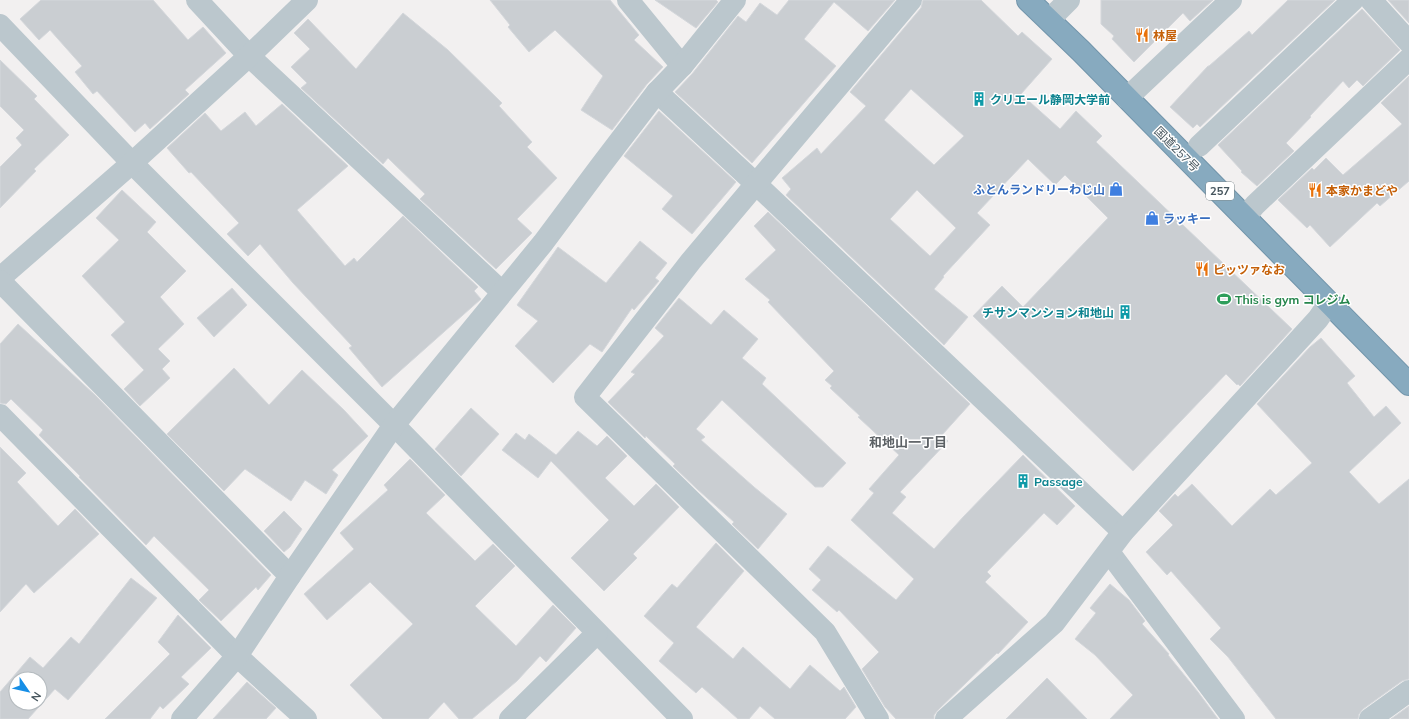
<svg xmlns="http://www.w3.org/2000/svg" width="1409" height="719" font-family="Mulish,'Noto Sans JP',sans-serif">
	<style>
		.building { fill: #caced2; stroke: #d4d7db; fill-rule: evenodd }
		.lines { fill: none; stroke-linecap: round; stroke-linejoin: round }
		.highway-casing { stroke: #7295ab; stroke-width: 24 }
		.minor { stroke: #bbc7cd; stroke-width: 22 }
		.highway { stroke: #87aabf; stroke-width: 22 }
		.labels { text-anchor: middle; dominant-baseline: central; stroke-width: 3; stroke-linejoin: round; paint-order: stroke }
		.shield { fill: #fff; stroke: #7e898e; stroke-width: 1 }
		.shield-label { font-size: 11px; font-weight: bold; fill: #47565e }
		.food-label { font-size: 12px; font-weight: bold; fill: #c56008; stroke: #fff; text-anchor: start }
		.culture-label { font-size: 12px; font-weight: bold; fill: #0d838f; stroke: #fff; text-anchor: start }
		.street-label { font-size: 12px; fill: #47565e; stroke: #fff }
		.shop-label { font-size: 12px; font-weight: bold; fill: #366cbe; stroke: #fff; text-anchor: end }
		.leisure-label { font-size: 12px; font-weight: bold; fill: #27864d; stroke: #fff; text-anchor: start }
		.neighbourhood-label { font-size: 13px; font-weight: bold; fill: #5c6165; stroke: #fff }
	</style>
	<rect width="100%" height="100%" fill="#f2f0f0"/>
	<g class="building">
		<path d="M41,0H153L188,40L203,27L226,53L185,90L189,94L150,129L145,123L135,132L97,91L93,94L75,72L82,66L50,30L39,40L20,19Z"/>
		<path d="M490,0H610L639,35L634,40L663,67L647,84L612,130L581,110L603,76L555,30L529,52L508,27L510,25Z"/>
		<path d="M655,0H716L718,2L696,28Z"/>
		<path d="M789,0H895L868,31L834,2L804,39L836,66L752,163L675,92L692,74L738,16L746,22L760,3L777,15Z"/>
		<path d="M923,0H981L1018,36L1022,32L1052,59L1021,94L1060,129L1076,111L1102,136L1096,142L1292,329L1240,386L1238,384L1237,385L1226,374L1133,471L973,316L1002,286L1023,307L1108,218L1065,175L1055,185L1028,159L977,213L990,225L943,276L944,277L934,289L968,317L944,345L786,195L791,189L782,178L817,148L821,154L866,106L850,92L921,8ZM911,89L964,136L934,165L884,120ZM917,190L956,228L930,256L890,219Z"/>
		<path d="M1101,0H1213L1190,21L1183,13L1134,62L1112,39L1114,36L1101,24Z"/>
		<path d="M1288,0H1335L1200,127L1197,124L1193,128L1170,107L1208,66H1209L1249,31L1252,35Z"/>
		<path d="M1388,0H1409V23Z"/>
		<path d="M1362,9L1400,50L1363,86L1357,80L1349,88L1343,81L1310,116L1311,117L1286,143L1294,151L1257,186L1241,172L1242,171L1218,145Z"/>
		<path d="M403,13L448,50L502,103L499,106L532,142L527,147L557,178L517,219L532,233L496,269L420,199L425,194L388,158L383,164L301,88L307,83L291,67L310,49L294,33L308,19L356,69Z"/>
		<path d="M0,60L37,96L34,99L69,135L34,169L36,171L0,208V167L22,145L16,138L24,130L0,106Z"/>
		<path d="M1409,76V181L1380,206L1377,203L1330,247L1310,225L1307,228L1278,200L1312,168L1314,170L1326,158L1343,175L1402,124L1381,103Z"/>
		<path d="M282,104L348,166L297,210L345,266L354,258L357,262L403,216L478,287L474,291L481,299L382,387L349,348L352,346L293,283L260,244L248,256L227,234L239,223L191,172L189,173L167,148L205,113L221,131L245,112L256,126Z"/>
		<path d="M659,111L736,182L692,234L662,209L673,196L624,156Z"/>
		<path d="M122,190L156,222L147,232L186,271L160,297L184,324L158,349L170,361L162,369L170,378L140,406L124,389L144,370L111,335L125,322L82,276L119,240L96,218Z"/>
		<path d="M768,212L970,404L942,435L948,441L900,492L906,497L892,513L934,549L964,516L1023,455L1075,506L1057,525L1044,513L987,572L991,576L985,582L1028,622L998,654L997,653L938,710L934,715V719H896L885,707L862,669L879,652L839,610L837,612L812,590L821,580L809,569L828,546L896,600L914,579L851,520L874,493L869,489L899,455L858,417L860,416L830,388L832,386L825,380L834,371L768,302L770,300L745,279L776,250L754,226Z"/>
		<path d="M640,241L667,263L655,278L659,281L634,310L632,308L602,352L590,344L553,383L515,346L538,321L517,305L558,247L606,283Z"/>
		<path d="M232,288L247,305L214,337L197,318Z"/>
		<path d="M679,298L711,325L724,310L758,339L742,358L766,378L762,384L846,463L823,487H815L722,400L696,429L705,437L701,440L754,487L787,514L758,549L732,524L734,522L697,489L673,466L675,464L646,436L645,438L608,402L635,374L631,372L664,336L655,328Z"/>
		<path d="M18,324L95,395L271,575L258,590L256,587L221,621L199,600L209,590L154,536L146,545L79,477L80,476L39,435L43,430L11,399L6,404L0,403V344Z"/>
		<path d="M1321,338L1355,376L1347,383L1374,417L1386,406L1401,423L1349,472L1379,504L1409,479V679L1402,681L1363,709L1359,714L1358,719H1276L1228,657L1210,639L1221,628L1171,571L1167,575L1146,552L1173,525L1159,511L1175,494L1178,497L1192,484L1232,526L1270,489L1276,495L1312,463L1257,404L1310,347Z"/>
		<path d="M234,368L269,405L302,370L344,410L368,436L332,470L338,475L326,494L305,480L291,501L245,469L224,491L167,434Z"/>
		<path d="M471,408L499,434L461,476L435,449Z"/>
		<path d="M578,431L597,446L607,436L627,456L605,478L634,506L656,484L679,507L633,554L637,558L604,591L571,558L609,520L551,461L538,478L502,450L516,433L525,440L529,434L556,455Z"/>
		<path d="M0,447L26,473L17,482L58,526L75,509L99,534L34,593L26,584L0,612Z"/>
		<path d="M410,459L445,495L426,513L475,561L493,544L515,566L475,606L516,646L553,605L576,628L546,662L540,656L517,681L472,719H459L444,702L428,719H383L350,685L413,624L370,582L327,620L304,594L354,549L340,533L388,490L384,485Z"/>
		<path d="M284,511L302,529L290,547L284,552L264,531Z"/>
		<path d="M716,543L744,571L696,627L733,659L743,647L790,689L810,665L840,691L844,687L856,707L845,719H775L760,706L749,719H738L702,687L696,693L659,661L674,643L644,616L672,584L677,588Z"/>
		<path d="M131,578L157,598L68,700L55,689L28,719H0V692L30,657L43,668L71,637L79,644ZM16,679H40V703H16Z"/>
		<path d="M1110,584L1129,600L1145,621L1142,624L1169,654L1168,655L1198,692L1218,719H1110L1133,695L1095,655L1075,639L1096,613L1090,608Z"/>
		<path d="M178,615L211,648L181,677L189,684L163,709L160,706L150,719H105L170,654L158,642Z"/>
		<path d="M1047,678L1087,719H1006Z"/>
		<path d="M247,682L276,708L266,719H213Z"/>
		<path d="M1409,706V719H1391Z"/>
	</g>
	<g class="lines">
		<defs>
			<path id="highway" d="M1028,0L1081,51L1409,384"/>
		</defs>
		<use href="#highway" class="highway-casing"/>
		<g class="minor">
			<path d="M197,0L249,56L502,292"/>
			<path d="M628,0L682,66"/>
			<path d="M1371,0L1409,42"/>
			<path d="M1049,20L1069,0"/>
			<path d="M0,25L132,163L394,425L682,719"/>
			<path d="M657,92L756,184L1123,532"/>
			<path d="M1127,98L1231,0"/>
			<path d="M1199,146L1353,0"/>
			<path d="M1245,217L1255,205L1409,59"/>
			<path d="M0,278L132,163L249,56L307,0"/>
			<path d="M0,281L290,576"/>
			<path d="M0,415L237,656L306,719"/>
			<path d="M1109,552L1234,719"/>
			<path d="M182,719L237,656L290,576L394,425L543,243L599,168L657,92L682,66L735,0"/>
			<path d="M510,719L597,633"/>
			<path d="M878,719L825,632L585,397L691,261L911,0"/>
			<path d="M946,719L1054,623L1123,532L1318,319L1329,303"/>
			<path d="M1370,719L1409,691"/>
		</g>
		<use href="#highway" class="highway"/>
	</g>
	<defs>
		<symbol id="restaurant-bare" viewBox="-9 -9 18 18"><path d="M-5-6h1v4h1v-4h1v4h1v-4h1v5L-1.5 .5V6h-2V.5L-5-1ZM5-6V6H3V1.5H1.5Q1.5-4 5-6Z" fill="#e8710a" stroke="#fff" stroke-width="2.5" paint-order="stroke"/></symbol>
		<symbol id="building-bare" viewBox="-9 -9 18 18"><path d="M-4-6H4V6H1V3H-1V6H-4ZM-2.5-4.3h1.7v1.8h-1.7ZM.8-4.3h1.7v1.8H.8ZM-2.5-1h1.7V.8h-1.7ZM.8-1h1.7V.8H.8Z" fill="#0f9aa8" stroke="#fff" stroke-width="2.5" paint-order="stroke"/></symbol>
		<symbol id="shop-bare" viewBox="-9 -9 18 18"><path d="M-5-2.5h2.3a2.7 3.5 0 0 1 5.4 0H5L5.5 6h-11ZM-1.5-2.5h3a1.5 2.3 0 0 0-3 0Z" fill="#3f7fe0" stroke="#fff" stroke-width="2.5" paint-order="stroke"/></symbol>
		<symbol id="stadium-bare" viewBox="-9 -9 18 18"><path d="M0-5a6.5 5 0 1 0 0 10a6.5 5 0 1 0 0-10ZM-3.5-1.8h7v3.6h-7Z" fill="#2e9e5b" stroke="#fff" stroke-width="2.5" paint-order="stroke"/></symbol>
	</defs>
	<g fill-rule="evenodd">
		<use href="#restaurant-bare" x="1132" y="25" width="20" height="20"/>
		<use href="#building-bare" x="969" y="89" width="20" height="20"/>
		<use href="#shop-bare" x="1106" y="179" width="20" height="20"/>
		<use href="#restaurant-bare" x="1305" y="180" width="20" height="20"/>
		<use href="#shop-bare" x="1142" y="208" width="20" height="20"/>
		<use href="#restaurant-bare" x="1192" y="259" width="20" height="20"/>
		<use href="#stadium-bare" x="1214" y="289" width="20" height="20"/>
		<use href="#building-bare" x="1115" y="302" width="20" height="20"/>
		<use href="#building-bare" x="1013" y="471" width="20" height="20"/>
	</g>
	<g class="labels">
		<rect class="shield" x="1206" y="182" width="28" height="18" rx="3"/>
		<g class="shield-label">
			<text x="1220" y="191">257</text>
		</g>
		<g class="food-label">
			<text x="1153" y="35">林屋</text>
			<text x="1326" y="190">本家かまどや</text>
			<text x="1213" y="269">ピッツァなお</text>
		</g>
		<g class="culture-label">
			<text x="990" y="99">クリエール静岡大学前</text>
			<text x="1114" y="312" text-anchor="end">チサンマンション和地山</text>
			<text x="1034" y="481">Passage</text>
		</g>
		<g class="street-label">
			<text transform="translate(1177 149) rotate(45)">国道257号</text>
		</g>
		<g class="shop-label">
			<text x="1105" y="189">ふとんランドリーわじ山</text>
			<text x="1163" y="218" text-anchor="start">ラッキー</text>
		</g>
		<g class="leisure-label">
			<text x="1235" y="299">This is gym コレジム</text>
		</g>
		<g class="neighbourhood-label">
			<text x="908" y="442">和地山一丁目</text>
		</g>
	</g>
	<g transform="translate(28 691) rotate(124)"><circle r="19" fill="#ffffff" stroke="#b5bbbf"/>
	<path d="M0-3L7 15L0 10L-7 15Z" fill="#168ee6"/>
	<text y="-6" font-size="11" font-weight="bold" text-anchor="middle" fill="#47565e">N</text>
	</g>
</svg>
